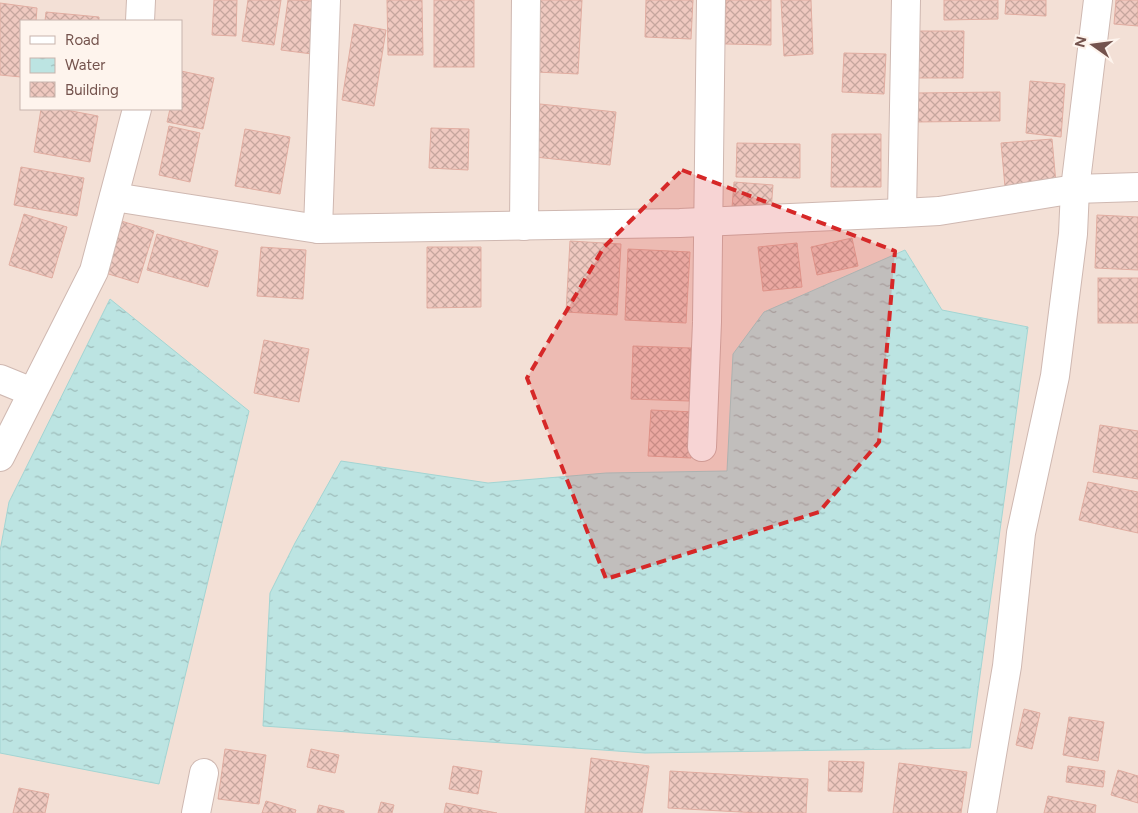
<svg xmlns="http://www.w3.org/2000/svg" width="1138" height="813" font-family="Figtree,sans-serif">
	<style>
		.residential { fill: #f3e0d6; fill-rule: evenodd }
		.water { fill: url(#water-ripples); stroke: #a3d5d3 }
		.building { fill: url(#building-cross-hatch); stroke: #e1ada1 }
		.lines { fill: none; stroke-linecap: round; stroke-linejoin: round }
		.minor-casing { stroke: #cfb8b1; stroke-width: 30 }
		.minor { stroke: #fff; stroke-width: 28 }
		.marked { fill: #d62828; fill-opacity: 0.2; stroke: #d62828; stroke-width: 4; stroke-dasharray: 10 6; stroke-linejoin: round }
	</style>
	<defs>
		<pattern id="water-ripples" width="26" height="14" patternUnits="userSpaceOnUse" patternTransform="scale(1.25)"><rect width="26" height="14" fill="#bce4e2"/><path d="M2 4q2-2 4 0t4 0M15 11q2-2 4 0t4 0" fill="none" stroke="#9dbbb9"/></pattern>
		<pattern id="building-cross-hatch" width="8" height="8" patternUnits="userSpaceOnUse" patternTransform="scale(1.25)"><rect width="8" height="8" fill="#efc9c0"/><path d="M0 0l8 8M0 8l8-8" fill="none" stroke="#c6a69e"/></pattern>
	</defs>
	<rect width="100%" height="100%" fill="#fbefe7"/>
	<path class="residential" d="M0,0H1138V813H0ZM21,21H181V109H21Z"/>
	<g class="water">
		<path d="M905,250L942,310L1028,327L970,748L645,753L263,726L270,593L295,543L341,461L488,483L606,473L727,471L733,354L764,312Z"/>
		<path d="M110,299L249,411L159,784L0,753V551L9,502Z"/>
	</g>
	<g class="building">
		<path d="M214,0H237L236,36L212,35Z"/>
		<path d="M248,0H281L274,45L242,41Z"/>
		<path d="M288,0L319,1L312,54L281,50Z"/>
		<path d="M387,0H422L423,55H388Z"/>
		<rect x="434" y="0" width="40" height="67"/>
		<path d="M540,0H582L578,74L536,72Z"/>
		<path d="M646,0H693L691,39L645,37Z"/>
		<path d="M726,0H771V45L725,44Z"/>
		<path d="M781,0H811L813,54L784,56Z"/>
		<path d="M944,0H998V19L944,20Z"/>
		<path d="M1006,0H1046V16L1005,14Z"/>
		<path d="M1116,0H1138V26L1114,24Z"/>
		<path d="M0,3L37,8L36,21H21V77L0,75Z"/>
		<path d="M46,12L99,17V21H45Z"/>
		<path d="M354,24L386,30L374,106L342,100Z"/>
		<path d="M917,31H964L963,78H916Z"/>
		<path d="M844,53L886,54L884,94L842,92Z"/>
		<path d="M181,71L214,78L203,129L167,122L170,109H181Z"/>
		<path d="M1030,81L1065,84L1061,137L1026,133Z"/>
		<path d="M1000,92V121L915,122V93Z"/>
		<path d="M540,104L616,112L610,165L535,157Z"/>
		<path d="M41,109H61L98,116L90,162L34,152Z"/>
		<path d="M169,126L200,133L190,182L159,175Z"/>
		<path d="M431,128L469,129L468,170L429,168Z"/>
		<path d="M245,129L290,137L280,194L235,186Z"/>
		<path d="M832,134H881V187H831Z"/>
		<path d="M1052,139L1056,183L1005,187L1001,143Z"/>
		<path d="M737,143L800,144V178L736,177Z"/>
		<path d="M21,167L84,178L77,216L14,205Z"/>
		<path d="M734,182L773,185L771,211L732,208Z"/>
		<path d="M24,214L67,227L52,278L9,265Z"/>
		<path d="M1097,215L1138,217V270L1095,268Z"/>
		<path d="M118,220L154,231L138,283L102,272Z"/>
		<path d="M157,234L218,251L208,287L147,270Z"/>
		<path d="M852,238L858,266L817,275L811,247Z"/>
		<path d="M570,241L621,244L617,315L566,312Z"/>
		<path d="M797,243L802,287L763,291L758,247Z"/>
		<path d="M261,247L306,250L303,299L257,296Z"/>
		<path d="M427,247H481V307L427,308Z"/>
		<path d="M628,249L690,252L686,323L625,320Z"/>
		<rect x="1098" y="278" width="40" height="45"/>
		<path d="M264,340L309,349L299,402L254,393Z"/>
		<path d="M633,346L691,348L689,401L631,399Z"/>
		<path d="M651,410L694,412L691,458L648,456Z"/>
		<path d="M1100,425L1138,431V479L1093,472Z"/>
		<path d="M1088,482L1138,492V533L1079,520Z"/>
		<path d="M1024,709L1040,713L1032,749L1016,745Z"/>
		<path d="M1069,717L1104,722L1098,761L1063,755Z"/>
		<path d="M225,749L266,755L259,804L218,799Z"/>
		<path d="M311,749L339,755L335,773L307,767Z"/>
		<path d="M591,758L649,766L642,813H585Z"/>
		<path d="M829,761L864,762L862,792L828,791Z"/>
		<path d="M899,763L967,772L961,813H893Z"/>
		<path d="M453,766L482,771L478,794L449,789Z"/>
		<path d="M1068,766L1105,771L1103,787L1066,782Z"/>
		<path d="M1118,770L1138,776V803L1111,795Z"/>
		<path d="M670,771L808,779L806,813H758L668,808Z"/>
		<path d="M19,788L49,794L45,813H13Z"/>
		<path d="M1048,796L1096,805L1095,813H1044Z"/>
		<path d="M266,801L296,810L295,813H262Z"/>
		<path d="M381,802L394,805L392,813H378Z"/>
		<path d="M446,803L497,813H444Z"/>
		<path d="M319,805L344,811V813H317Z"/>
	</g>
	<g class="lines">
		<defs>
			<g id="minor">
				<path d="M140,21L141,0"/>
				<path d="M114,197L318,229L680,223L902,213L939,211L1075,189L1138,187"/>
				<path d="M902,213L906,0"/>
				<path d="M524,226L526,0"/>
				<path d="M318,229L326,0"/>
				<path d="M0,379L32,392"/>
				<path d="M702,447L707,322L711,0"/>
				<path d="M0,457L94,271L137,109"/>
				<path d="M196,813L204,773"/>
				<path d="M982,813L1007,666L1021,533L1055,376L1073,234L1075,189L1098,0"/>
			</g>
		</defs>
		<use href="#minor" class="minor-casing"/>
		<use href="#minor" class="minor"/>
	</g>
	<path class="marked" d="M682,170L895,251L879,442L819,512L606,579L527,378L604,247Z"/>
	<rect x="20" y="20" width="162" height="90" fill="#fef4ed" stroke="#c7b4ad"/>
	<rect x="30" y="36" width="25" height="8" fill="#ffffff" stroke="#c7b4ad"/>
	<text x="65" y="45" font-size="15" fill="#74534d">Road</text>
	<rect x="30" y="58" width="25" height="15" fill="url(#water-ripples)" stroke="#c7b4ad"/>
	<text x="65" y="70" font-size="15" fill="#74534d">Water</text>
	<rect x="30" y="82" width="25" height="15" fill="url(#building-cross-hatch)" stroke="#c7b4ad"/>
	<text x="65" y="95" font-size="15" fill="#74534d">Building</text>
	<g transform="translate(1093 45) rotate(284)" stroke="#fef4ed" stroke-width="4" paint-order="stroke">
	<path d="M0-4L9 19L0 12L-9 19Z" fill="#74534d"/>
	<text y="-8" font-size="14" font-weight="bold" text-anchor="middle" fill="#74534d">N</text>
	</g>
</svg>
